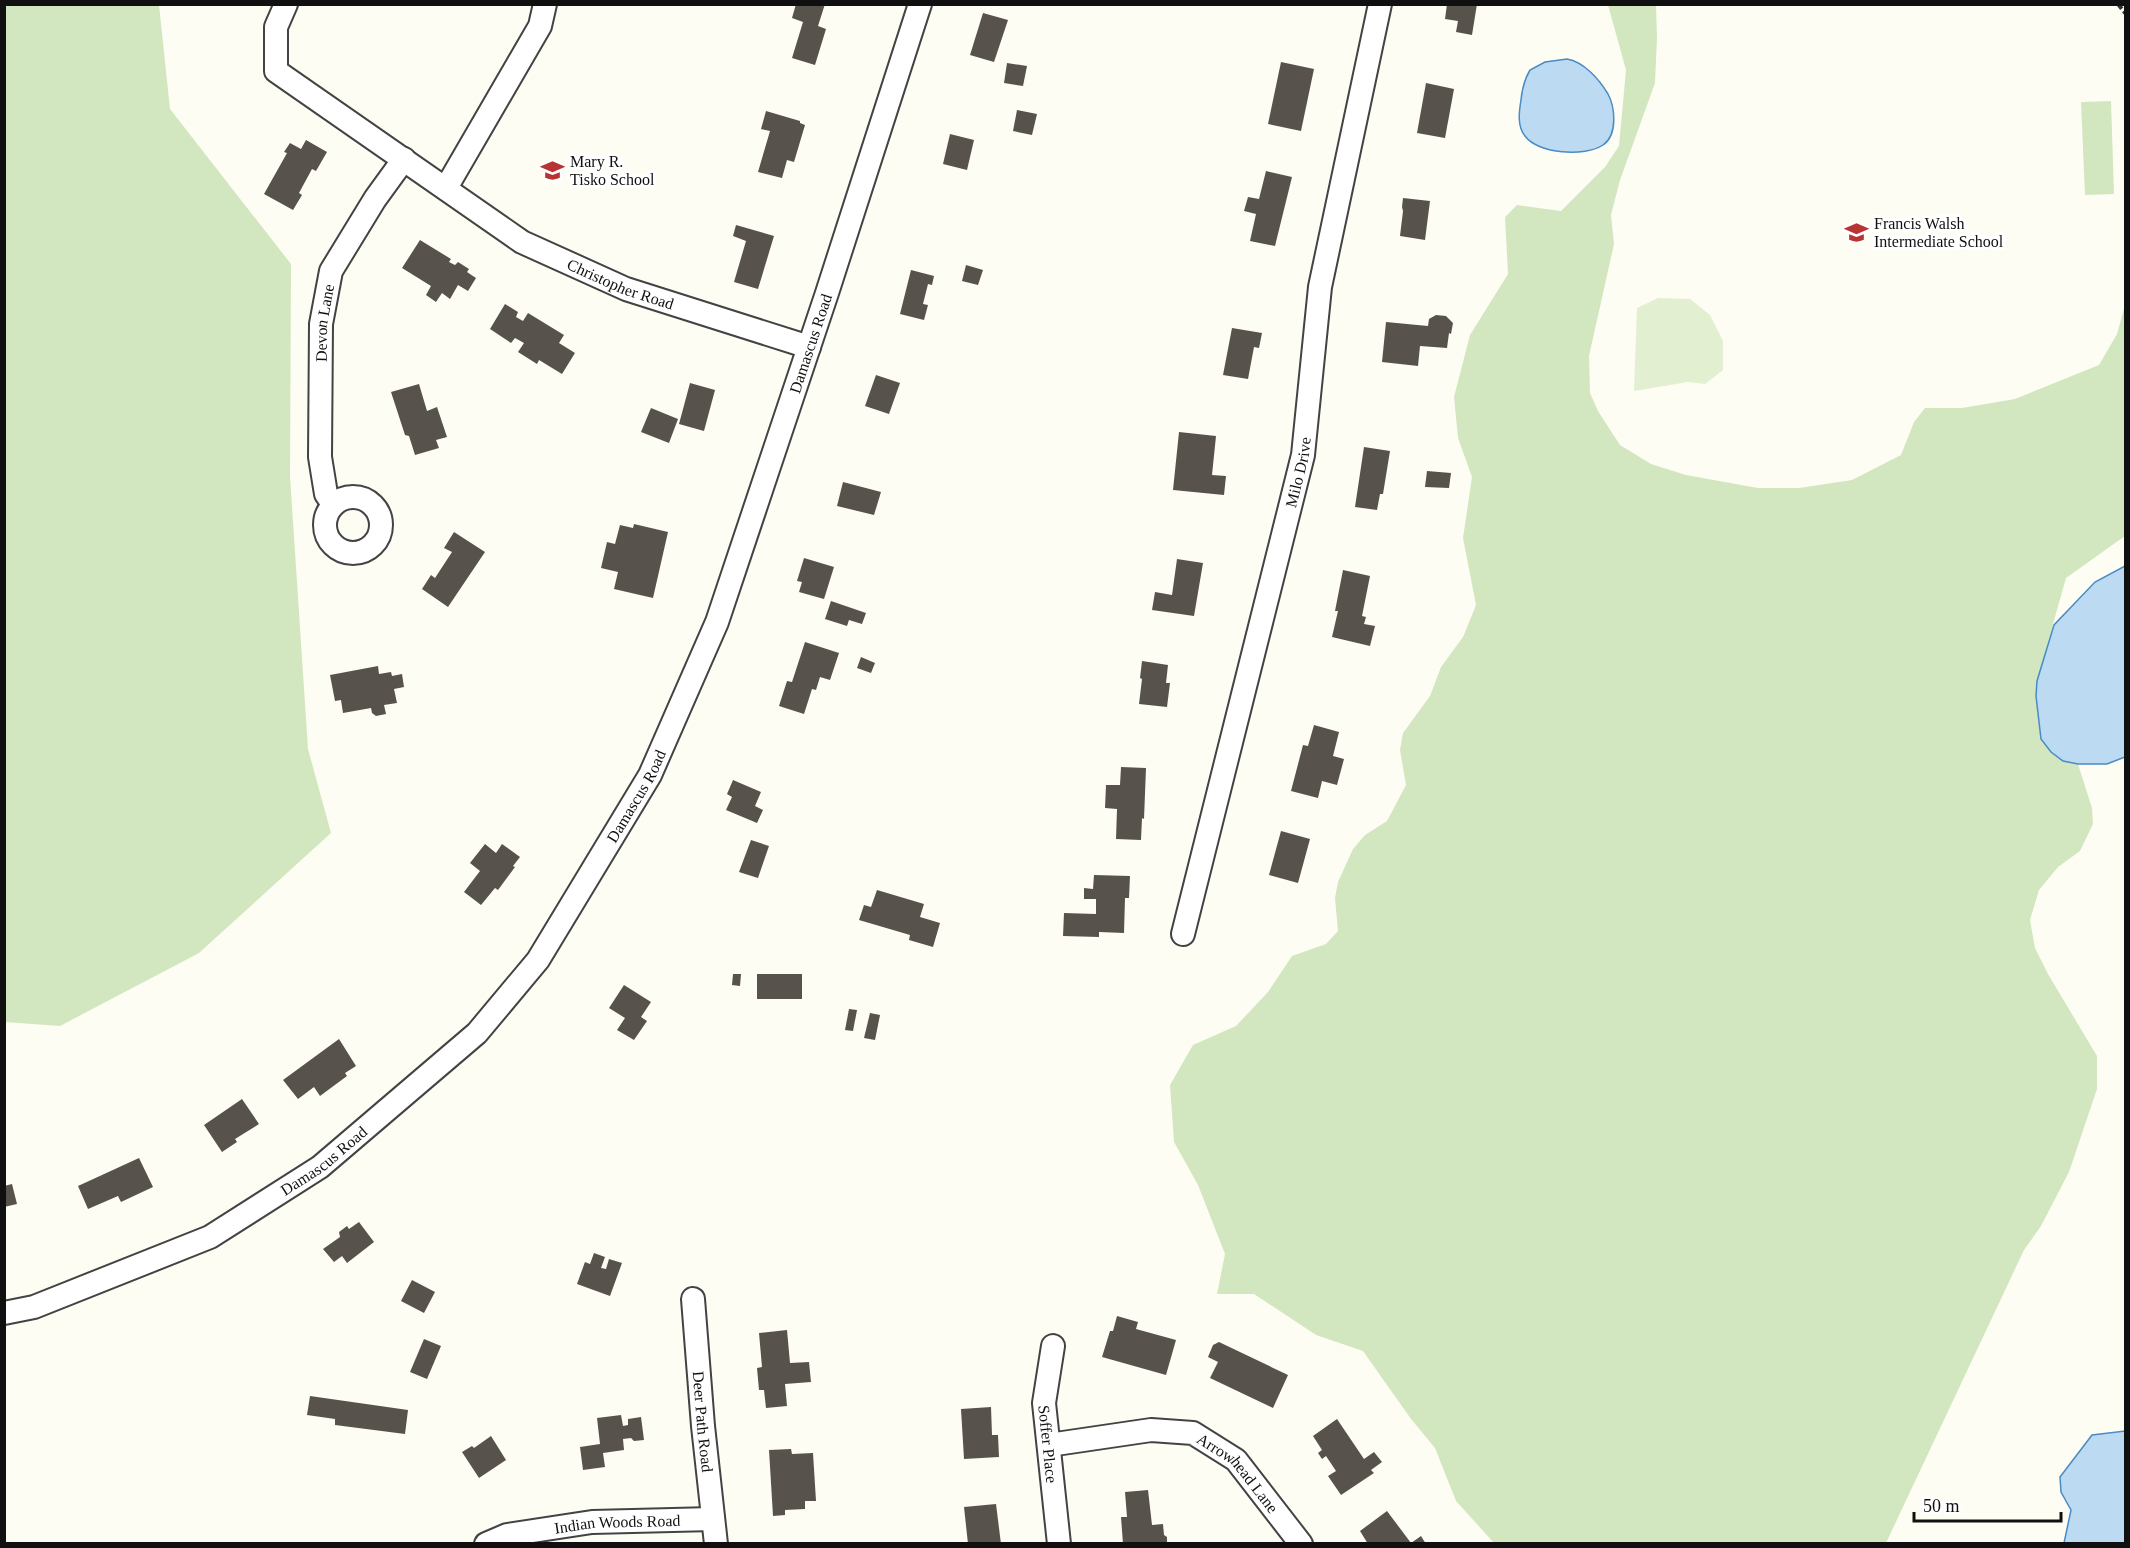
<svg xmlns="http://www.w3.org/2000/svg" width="2130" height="1548" font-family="Georgia,serif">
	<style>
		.green { fill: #d2e7bf }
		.pitch { fill: #e3efd1 }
		.water { fill: #bcdbf2; stroke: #498bc4; stroke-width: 1.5 }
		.building { fill: #58524d }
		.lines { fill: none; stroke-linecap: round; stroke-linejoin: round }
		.minor-casing { stroke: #434343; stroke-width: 26 }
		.path { stroke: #323232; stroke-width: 4; stroke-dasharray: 6 3; stroke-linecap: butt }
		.minor { stroke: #fff; stroke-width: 22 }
		.labels { text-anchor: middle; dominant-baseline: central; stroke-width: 6; stroke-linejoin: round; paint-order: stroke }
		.poi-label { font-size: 16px; fill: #101010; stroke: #fff; text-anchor: start }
		.street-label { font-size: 16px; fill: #101010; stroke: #fff }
	</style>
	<rect width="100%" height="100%" fill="#fefdf4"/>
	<g class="green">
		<path d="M4,5H159L170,109L291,264L290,476L308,749L331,833L199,953L60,1026L5,1022Z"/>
		<path d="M1608,5H1656L1657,38L1655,83L1620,180L1611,215L1614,244L1589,356L1590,393L1598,411L1620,445L1651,464L1686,475L1758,488H1799L1852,480L1901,455L1914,422L1925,408H1962L2015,399L2099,365L2117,334L2125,305V536L2066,578L2037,681L2036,696L2041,739L2051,752L2063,761L2078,764L2092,808L2093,824L2080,851L2058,867L2039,890L2030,920L2035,948L2048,974L2097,1056V1089L2069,1172L2041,1226L2024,1250L1886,1543H1494L1456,1501L1435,1448L1411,1419L1363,1351L1316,1335L1254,1294H1217L1225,1254L1198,1185L1174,1142L1170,1085L1193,1045L1236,1026L1268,992L1292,956L1326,944L1338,931L1335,898L1338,882L1353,849L1365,835L1387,821L1406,785L1400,750L1403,733L1430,696L1441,667L1463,637L1476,605L1463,538L1472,477L1458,438L1454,397L1470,335L1508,274L1505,217L1517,205L1561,211L1605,167L1619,146L1626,70Z"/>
		<path d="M2111,101L2114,194L2085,195L2081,102Z"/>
	</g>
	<path class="pitch" d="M1658,298L1690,299L1710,315L1723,341V370L1705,384L1688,382L1634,391L1637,308Z"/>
	<g class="water">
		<path d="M1567,59C1584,62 1599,79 1608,94C1615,107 1618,135 1603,145C1585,157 1538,154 1525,136C1517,126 1519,112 1521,100C1522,89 1524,80 1530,70L1545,62Z"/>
		<path d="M2125,566V757L2107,764H2078L2063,761L2051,752L2041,739L2036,696L2037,681L2054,625L2095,582Z"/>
		<path d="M2125,1431V1543H2064L2071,1510L2061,1492L2060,1477L2092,1435Z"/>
	</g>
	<g class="building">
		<path d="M796,4H825L818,26L826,29L815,65L792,58L803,22L792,18Z"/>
		<path d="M1447,4H1477L1472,35L1456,32L1458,21L1445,19Z"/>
		<path d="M983,13L1008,20L994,62L970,55Z"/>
		<path d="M1281,62L1314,69L1301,131L1268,124Z"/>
		<path d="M1007,63L1027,66L1023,86L1004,83Z"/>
		<path d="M1426,83L1454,89L1445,138L1417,133Z"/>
		<path d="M1017,110L1037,114L1032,135L1013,131Z"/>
		<path d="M766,111L800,121V123L805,125L794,162L787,160L782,178L758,172L770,131L761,129Z"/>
		<path d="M950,134L974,140L967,170L943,164Z"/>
		<path d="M306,140L327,152L316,171L312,169L299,193L302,195L293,210L264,194L287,153L284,152L290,143L301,149Z"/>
		<path d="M1266,171L1292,177L1275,246L1250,241L1256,214L1244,211L1248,197L1259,199Z"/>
		<path d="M1403,198L1430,201L1425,240L1400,236L1403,211L1402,207Z"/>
		<path d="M736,225L774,236L758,289L734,282L746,241L733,236Z"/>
		<path d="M420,240L451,259L449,262L455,265L458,262L469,269L467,272L476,278L468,291L458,285L450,299L442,293L436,302L426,295L431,286L402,268Z"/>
		<path d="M966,265L983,270L978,285L962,281Z"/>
		<path d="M911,270L934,276L932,285L928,284L923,304L928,305L924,320L900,314Z"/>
		<path d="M505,304L518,312L516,317L523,321L528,313L564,335L559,343L575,353L562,374L539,360L537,364L518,352L524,343L515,338L511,343L490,329Z"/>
		<path d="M1436,315L1446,316L1453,323L1451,334L1449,333L1447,348L1420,346L1418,366L1382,362L1386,322L1428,326L1429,319Z"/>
		<path d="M1232,328L1262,333L1259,348L1254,347L1248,379L1223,375Z"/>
		<path d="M876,375L900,383L889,414L865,406Z"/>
		<path d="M690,383L715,390L704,431L679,424Z"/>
		<path d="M419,384L427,411L437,407L447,437L436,440L439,448L415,455L409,436L405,435L391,392Z"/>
		<path d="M651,408L678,419L669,443L641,432Z"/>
		<path d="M1179,432L1216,436L1212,475L1226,476L1224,495L1173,490Z"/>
		<path d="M1364,447L1390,451L1383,494H1380L1377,510L1355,507Z"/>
		<path d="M1427,471L1451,473L1449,488L1425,487Z"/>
		<path d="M843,482L881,492L874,515L837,506Z"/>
		<path d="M634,524L668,532L653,598L614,589L618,572L601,568L607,542L615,544L620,525L633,528Z"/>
		<path d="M454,532L485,552L448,607L422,589L431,575L435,578L452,552L444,548Z"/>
		<path d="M804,558L834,567L824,599L799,592L802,582L797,581Z"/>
		<path d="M1177,559L1203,563L1194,616L1152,610L1155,592L1172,595Z"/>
		<path d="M1343,570L1370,576L1362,616L1366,617L1364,624L1375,626L1370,646L1332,637L1338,611H1335Z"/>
		<path d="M831,601L866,613L862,624L849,620L847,626L825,619Z"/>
		<path d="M805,642L839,653L830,680L820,677L816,690L812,689L804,714L779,706L787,681L792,682Z"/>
		<path d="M861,657L875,663L871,673L857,668Z"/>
		<path d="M1142,661L1168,665L1166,683H1170L1167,707L1139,704L1142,679L1140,678Z"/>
		<path d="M378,666L379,674L391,672L392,676L402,674L404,687L394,689L397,703L384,705L386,714L376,716L372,713L371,708L343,713L341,700L335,701L330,675Z"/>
		<path d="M1314,725L1339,732L1333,756L1344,759L1337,785L1322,781L1318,798L1291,791L1303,745L1308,746Z"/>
		<path d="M1121,767L1146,768L1144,819L1142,818L1141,840L1116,839L1117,809L1105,808L1106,785H1120Z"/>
		<path d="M733,780L761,792L755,806L763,810L757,823L726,810L732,797L727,794Z"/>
		<path d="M1281,831L1310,839L1298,883L1269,875Z"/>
		<path d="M751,840L769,846L758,878L739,872Z"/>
		<path d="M485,844L496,853L502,844L520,857L513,866L515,867L498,890L495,888L481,905L464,892L480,871L470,863Z"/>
		<path d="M1094,875L1130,876L1129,898H1125L1124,933L1099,932V937L1063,936L1064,913L1096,914V899H1084V888L1093,889Z"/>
		<path d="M877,890L924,904L920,917L940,923L933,947L909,940L910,935L859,920L864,905L871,907Z"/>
		<path d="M733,974H741L740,986L732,985Z"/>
		<rect x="757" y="974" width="45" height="25"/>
		<path d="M624,985L651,1002L641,1017L647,1021L634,1040L617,1030L625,1018L609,1008Z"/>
		<path d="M849,1009L857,1010L853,1031L845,1030Z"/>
		<path d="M870,1013L880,1015L875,1040L864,1038Z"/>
		<path d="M339,1039L356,1066L345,1073L347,1076L320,1096L314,1087L298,1099L283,1080Z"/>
		<path d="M242,1099L259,1124L235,1139L237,1142L222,1152L204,1125Z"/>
		<path d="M139,1158L153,1187L121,1202L118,1196L88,1209L78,1186Z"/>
		<path d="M12,1184L17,1204L4,1207V1186Z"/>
		<path d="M359,1222L374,1242L347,1263L342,1256L334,1262L323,1249L340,1237L339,1232L347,1226L349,1229Z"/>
		<path d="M594,1253L605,1257L601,1268L606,1269L609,1259L622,1263L610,1296L577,1284L585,1262L590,1264Z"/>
		<path d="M412,1280L435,1292L424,1313L401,1301Z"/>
		<path d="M1117,1316L1138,1322L1136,1329L1176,1340L1166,1375L1102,1357L1110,1331H1113Z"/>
		<path d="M787,1330L790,1363L809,1362L811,1382L785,1384L787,1406L766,1408L764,1390H759L757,1368L762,1367L759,1333Z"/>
		<path d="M424,1339L441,1346L427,1379L410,1372Z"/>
		<path d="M1219,1342L1288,1375L1273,1408L1210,1378L1218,1362L1208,1357L1213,1345Z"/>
		<path d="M310,1396L408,1410L405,1434L335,1425V1419L307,1415Z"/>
		<path d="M991,1407L992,1435H998L999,1457L964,1459L961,1409Z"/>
		<path d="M621,1415L623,1426L628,1425V1419L641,1417L644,1440L634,1441L631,1438L623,1439L624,1450L603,1453L605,1467L583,1470L580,1447L600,1444L597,1418Z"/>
		<path d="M1337,1419L1364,1459L1374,1452L1382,1462L1371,1470L1374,1473L1341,1495L1328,1476L1336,1471L1326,1456L1322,1459L1318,1453L1322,1450L1313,1436Z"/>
		<path d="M491,1436L506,1460L479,1478L462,1452L472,1446L474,1448Z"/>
		<path d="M791,1449L792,1454L813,1453L816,1501H805V1509L785,1510V1515L773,1516L769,1450Z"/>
		<path d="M1148,1490L1152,1525L1163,1524L1164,1535L1167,1537V1544H1123L1121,1517H1127L1125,1492Z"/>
		<path d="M996,1504L1001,1544H968L964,1507Z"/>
		<path d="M1387,1511L1411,1543L1421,1536L1426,1544H1368L1360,1531Z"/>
	</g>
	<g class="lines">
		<defs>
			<g id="minor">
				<path id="s1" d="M286,4L276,27V71L522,242L626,289L809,347"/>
				<path d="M446,188L540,26L545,4"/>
				<circle cx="353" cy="525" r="28"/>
				<path id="s2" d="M333,504L326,494L320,457L321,324L331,271L375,199L404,159"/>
				<path id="s3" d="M1183,934L1303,455L1320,287L1380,4"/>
				<path id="s4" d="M693,1299L703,1426L716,1544"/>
				<path id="s5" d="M4,1313L34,1307L210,1237L320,1167L477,1033L538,960L650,775L717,622L827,293L920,4"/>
				<path id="s6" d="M1053,1346L1044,1403L1059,1544"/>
				<path id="s7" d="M1049,1445L1151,1430L1193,1433L1236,1460L1301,1544"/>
				<path id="s8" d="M486,1544L507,1535L592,1522L713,1519"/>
			</g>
		</defs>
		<use href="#minor" class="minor-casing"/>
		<path class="path" d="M2118,4L2126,14"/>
		<use href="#minor" class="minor"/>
	</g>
	<defs>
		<symbol id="school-bare" viewBox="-9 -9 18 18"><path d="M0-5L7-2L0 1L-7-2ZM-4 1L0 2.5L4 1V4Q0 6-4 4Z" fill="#b73432" stroke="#fff" stroke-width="2.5" paint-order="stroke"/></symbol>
	</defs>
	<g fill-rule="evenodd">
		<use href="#school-bare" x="536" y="154" width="33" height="33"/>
		<use href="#school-bare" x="1840" y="216" width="33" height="33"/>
	</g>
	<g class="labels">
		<g class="poi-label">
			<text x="570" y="161">Mary R.<tspan x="570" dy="18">Tisko School</tspan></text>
			<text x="1874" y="223">Francis Walsh<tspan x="1874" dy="18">Intermediate School</tspan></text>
		</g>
		<g class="street-label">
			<text stroke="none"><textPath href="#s1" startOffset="476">Christopher Road</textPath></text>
			<text stroke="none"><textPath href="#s2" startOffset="184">Devon Lane</textPath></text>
			<text stroke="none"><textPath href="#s5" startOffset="1329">Damascus Road</textPath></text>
			<text stroke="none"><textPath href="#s3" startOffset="476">Milo Drive</textPath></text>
			<text stroke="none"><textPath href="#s5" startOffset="843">Damascus Road</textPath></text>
			<text stroke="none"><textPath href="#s5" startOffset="357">Damascus Road</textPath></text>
			<text stroke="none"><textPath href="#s4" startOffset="123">Deer Path Road</textPath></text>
			<text stroke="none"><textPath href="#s6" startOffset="99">Soffer Place</textPath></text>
			<text stroke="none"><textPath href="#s7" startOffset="206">Arrowhead Lane</textPath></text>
			<text stroke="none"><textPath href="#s8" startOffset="134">Indian Woods Road</textPath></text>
		</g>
	</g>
	<rect width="2130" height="1548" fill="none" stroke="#101010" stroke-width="12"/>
	<path d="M1914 1512v9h147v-9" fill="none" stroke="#101010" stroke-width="3"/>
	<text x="1923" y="1512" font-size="18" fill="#101010" stroke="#ffffff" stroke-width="4.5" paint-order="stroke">50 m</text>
</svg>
